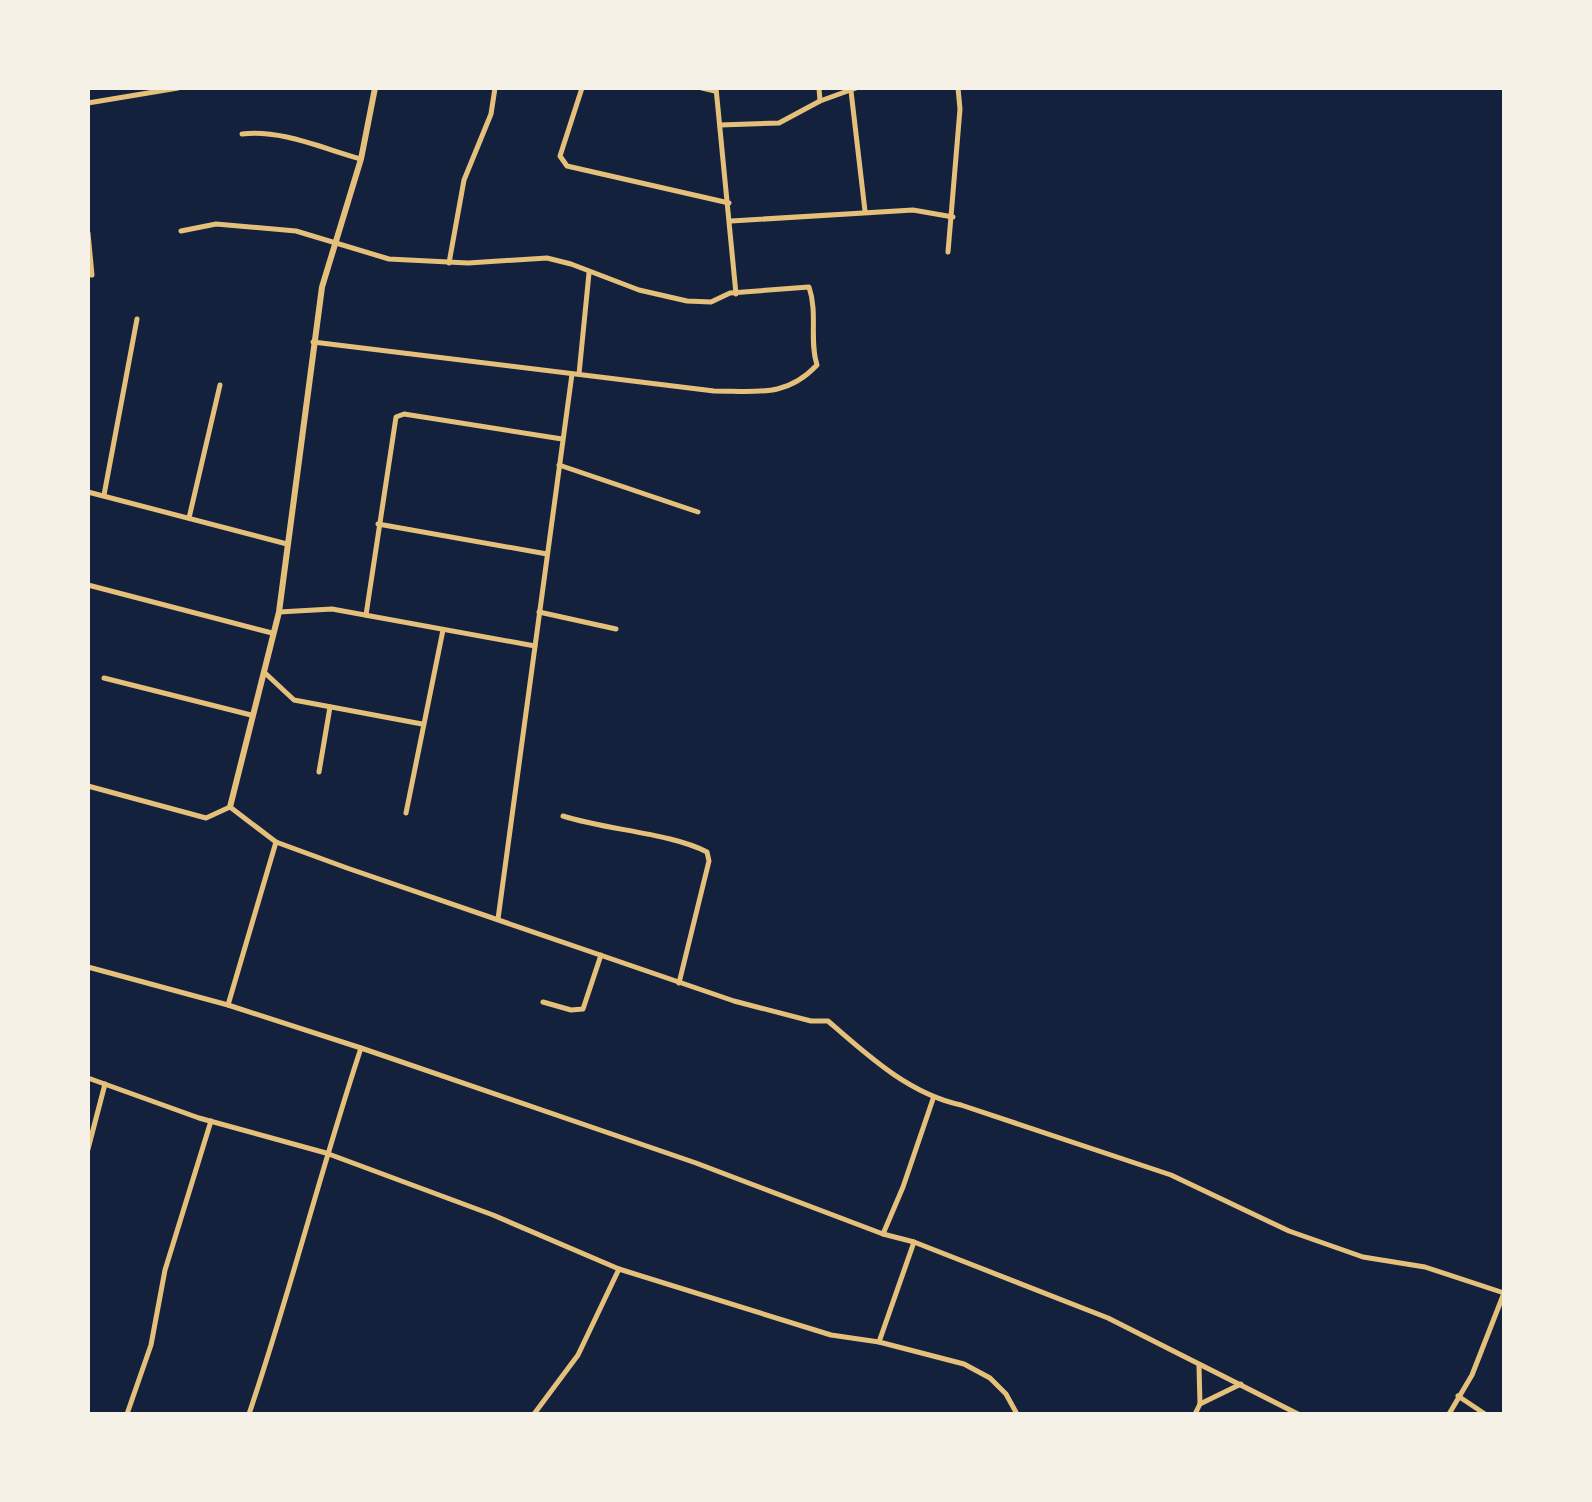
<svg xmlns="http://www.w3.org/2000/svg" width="1592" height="1502" font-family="'Titillium Web',sans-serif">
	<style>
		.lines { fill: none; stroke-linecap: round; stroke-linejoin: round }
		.minor { stroke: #e5c07b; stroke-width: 5 }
		.tertiary { stroke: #e5c07b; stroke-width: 6 }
	</style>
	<rect width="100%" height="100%" fill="#14213d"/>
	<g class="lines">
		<g class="minor">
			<path d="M582,88L560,156L567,166L729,203"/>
			<path d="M702,88L715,91"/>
			<path d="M716,88L736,294"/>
			<path d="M819,88L820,101"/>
			<path d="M851,91L865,211"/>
			<path d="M88,103L178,88"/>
			<path d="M720,125L779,123L820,101L856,88"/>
			<path d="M242,134C281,129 324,149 361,159"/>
			<path d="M731,221L913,210L953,217"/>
			<path d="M181,231L216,224L296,231L389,259L468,263L547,258L571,264L639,290L687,301L711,302L730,293L809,287C818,313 809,341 817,365C786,398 756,391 714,391L313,342"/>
			<path d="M88,233L92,275H88"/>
			<path d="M948,252L960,109L958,88"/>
			<path d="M449,263L464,180L491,114L495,88"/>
			<path d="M579,374L589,273"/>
			<path d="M559,465L698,512"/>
			<path d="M88,492L287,544"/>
			<path d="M104,495L137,319"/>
			<path d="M189,518L220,385"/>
			<path d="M378,524L547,554"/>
			<path d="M88,585L272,633"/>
			<path d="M279,612L332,609L535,646"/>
			<path d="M539,612L616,629"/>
			<path d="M366,615L396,417L404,414L562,439"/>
			<path d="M264,672L294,700L422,724"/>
			<path d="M104,678L251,715"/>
			<path d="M319,772L330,707"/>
			<path d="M88,786L206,818L230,807L276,842L347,868L734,1001L811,1021H828C867,1055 909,1094 961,1105L1171,1175L1289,1231L1363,1257L1425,1267L1504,1293"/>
			<path d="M406,813L443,630"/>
			<path d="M563,816C606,830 671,833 707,852L709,861L679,983"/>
			<path d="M498,919L572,374"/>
			<path d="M88,967L228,1005L361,1048L696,1163L883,1234L914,1242L1108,1318L1298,1414"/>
			<path d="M543,1002L571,1010L583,1009L601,955"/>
			<path d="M228,1005L276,842"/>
			<path d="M88,1078L199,1118L326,1153L493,1215L619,1269L831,1335L879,1342L964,1364L990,1378L1006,1394L1017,1414"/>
			<path d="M88,1149L105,1084"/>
			<path d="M883,1234L903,1187L933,1099"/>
			<path d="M879,1342L914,1242"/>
			<path d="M1458,1396L1485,1414"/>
			<path d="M1200,1404L1241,1384"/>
			<path d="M127,1414L151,1345L165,1270L211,1121"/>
			<path d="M249,1414C290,1293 321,1169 361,1048"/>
			<path d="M534,1414L578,1355L619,1269"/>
			<path d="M1195,1414L1200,1404L1199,1366"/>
			<path d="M1449,1414L1472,1375L1504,1293"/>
		</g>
		<path class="tertiary" d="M230,807L279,612L322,287L361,159L375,88"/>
	</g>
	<rect width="1592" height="1502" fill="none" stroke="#f6f1e7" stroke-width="180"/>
</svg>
